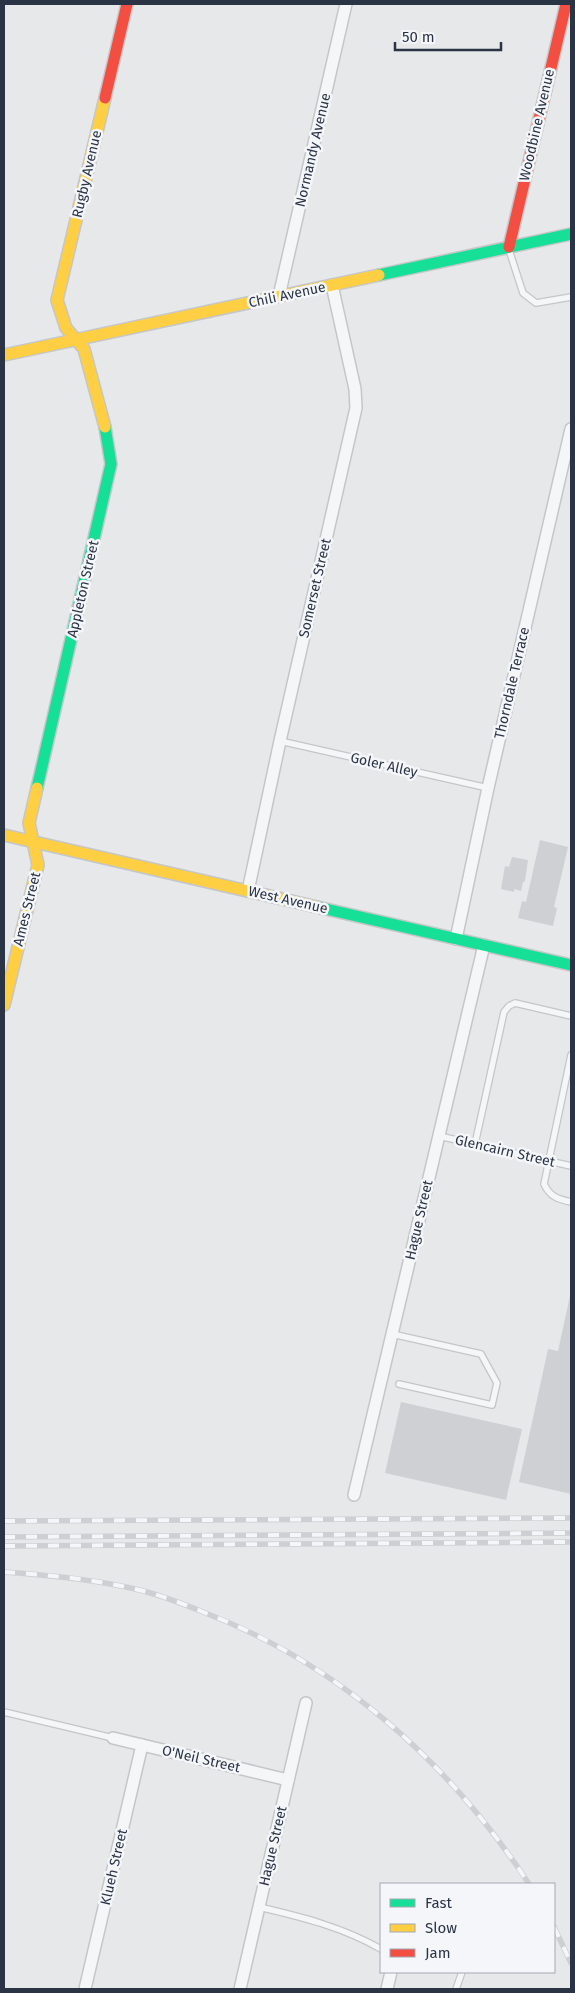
<svg xmlns="http://www.w3.org/2000/svg" width="575" height="1993" font-family="'Fira Sans',sans-serif">
	<style>
		.building { fill: #ced0d3 }
		.lines { fill: none; stroke-linecap: round; stroke-linejoin: round }
		.lane-casing { stroke: #c4c6c8; stroke-width: 8 }
		.street-casing { stroke: #c4c6c8; stroke-width: 14 }
		.fast-casing { stroke: #c4c6c8; stroke-width: 14 }
		.slow-casing { stroke: #c4c6c8; stroke-width: 14 }
		.jam-casing { stroke: #c4c6c8; stroke-width: 14 }
		.lane { stroke: #f5f6f7; stroke-width: 5.5 }
		.street { stroke: #f5f6f7; stroke-width: 11 }
		.fast { stroke: #16e098; stroke-width: 11 }
		.slow { stroke: #ffcf43; stroke-width: 11 }
		.jam { stroke: #f24e42; stroke-width: 11 }
		.rail-casing { stroke: #cecfd2; stroke-width: 5.5 }
		.rail { stroke: #f4f6f9; stroke-width: 4; stroke-dasharray: 11; stroke-linecap: butt }
		.labels { text-anchor: middle; dominant-baseline: central; stroke-width: 5; stroke-linejoin: round; paint-order: stroke }
		.street-label { font-size: 14px; fill: #2b3445; stroke: #f4f6f9 }
	</style>
	<rect width="100%" height="100%" fill="#e6e8ea"/>
	<g class="building">
		<path d="M540,840L568,847L554,907L557,908L553,926L518,918L522,901L526,902Z"/>
		<path d="M512,857L528,860L525,881L523,882L521,891L514,889V892L501,889L505,866L509,867Z"/>
		<path d="M570,1296H571V1494L519,1482L548,1349L558,1351Z"/>
		<path d="M401,1402L522,1429L506,1500L385,1473Z"/>
	</g>
	<g class="lines">
		<defs>
			<g id="lane">
				<path d="M509,250L523,293L536,303L571,297"/>
				<path d="M280,741L488,788"/>
				<path d="M571,1055L544,1184C550,1197 558,1199 571,1202"/>
				<path d="M439,1136L571,1166"/>
				<path d="M475,1144L504,1012L509,1006L515,1003L571,1016"/>
				<path d="M392,1334L481,1354L497,1383L492,1405L399,1384"/>
				<path d="M4,1712L113,1738"/>
				<path d="M259,1907C302,1917 342,1927 381,1949"/>
				<path d="M456,1989L462,1972"/>
			</g>
			<g id="street">
				<path d="M279,296L346,4"/>
				<path d="M248,891L280,741L356,408L355,389L332,285"/>
				<path d="M456,939L488,788L571,429"/>
				<path d="M354,1495L484,945"/>
				<path d="M113,1738L288,1780"/>
				<path d="M85,1989L142,1745"/>
				<path d="M240,1989L306,1703"/>
				<path d="M387,1989L391,1972"/>
			</g>
			<g id="fast">
				<path d="M379,275L571,234"/>
				<path d="M37,788L111,464L105,427"/>
				<path d="M317,907L571,965"/>
			</g>
			<g id="slow">
				<path d="M105,98L57,300L66,328L84,349L105,427"/>
				<path d="M4,355L379,275"/>
				<path d="M4,835L317,907"/>
				<path d="M4,1005L38,865L29,823L37,788"/>
			</g>
			<g id="jam">
				<path d="M105,98L127,4"/>
				<path d="M509,247L566,4"/>
			</g>
		</defs>
		<use href="#lane" class="lane-casing"/>
		<use href="#street" class="street-casing"/>
		<use href="#fast" class="fast-casing"/>
		<use href="#slow" class="slow-casing"/>
		<use href="#jam" class="jam-casing"/>
		<use href="#lane" class="lane"/>
		<use href="#street" class="street"/>
		<use href="#fast" class="fast"/>
		<use href="#slow" class="slow"/>
		<use href="#jam" class="jam"/>
		<defs>
			<g id="rail">
				<path d="M4,1521L571,1518"/>
				<path d="M4,1537L571,1533"/>
				<path d="M4,1546L571,1542"/>
				<path d="M4,1572C48,1575 92,1579 135,1589C158,1594 181,1603 203,1612C339,1664 450,1763 529,1884"/>
				<path d="M554,1927L571,1963"/>
			</g>
		</defs>
		<use href="#rail" class="rail-casing"/>
		<use href="#rail" class="rail"/>
	</g>
	<g class="labels">
		<g class="street-label">
			<text transform="translate(537 125) rotate(-77)">Woodbine Avenue</text>
			<text transform="translate(313 150) rotate(-77)">Normandy Avenue</text>
			<text transform="translate(87 174) rotate(-77)">Rugby Avenue</text>
			<text transform="translate(287 295) rotate(-12)">Chili Avenue</text>
			<text transform="translate(315 588) rotate(-77)">Somerset Street</text>
			<text transform="translate(83 589) rotate(-77)">Appleton Street</text>
			<text transform="translate(512 683) rotate(-77)">Thorndale Terrace</text>
			<text transform="translate(384 765) rotate(13)">Goler Alley</text>
			<text transform="translate(288 900) rotate(13)">West Avenue</text>
			<text transform="translate(27 909) rotate(-76)">Ames Street</text>
			<text transform="translate(505 1151) rotate(13)">Glencairn Street</text>
			<text transform="translate(419 1220) rotate(-77)">Hague Street</text>
			<text transform="translate(201 1759) rotate(13)">O'Neil Street</text>
			<text transform="translate(273 1846) rotate(-77)">Hague Street</text>
			<text transform="translate(114 1867) rotate(-77)">Klueh Street</text>
		</g>
	</g>
	<rect width="575" height="1993" fill="none" stroke="#2b3445" stroke-width="10"/>
	<rect x="380" y="1883" width="175" height="90" fill="#f4f6f9" stroke="#a4a8b1"/>
	<rect x="390" y="1899" width="25" height="8" fill="#16e098" stroke="#a4a8b1"/>
	<text x="425" y="1908" font-size="15" fill="#2b3445">Fast</text>
	<rect x="390" y="1924" width="25" height="8" fill="#ffcf43" stroke="#a4a8b1"/>
	<text x="425" y="1933" font-size="15" fill="#2b3445">Slow</text>
	<rect x="390" y="1949" width="25" height="8" fill="#f24e42" stroke="#a4a8b1"/>
	<text x="425" y="1958" font-size="15" fill="#2b3445">Jam</text>
	<path d="M395 42v8h106v-8" fill="none" stroke="#2b3445" stroke-width="2.5"/>
	<text x="402" y="42" font-size="15" fill="#2b3445" stroke="#f4f6f9" stroke-width="4" paint-order="stroke">50 m</text>
</svg>
